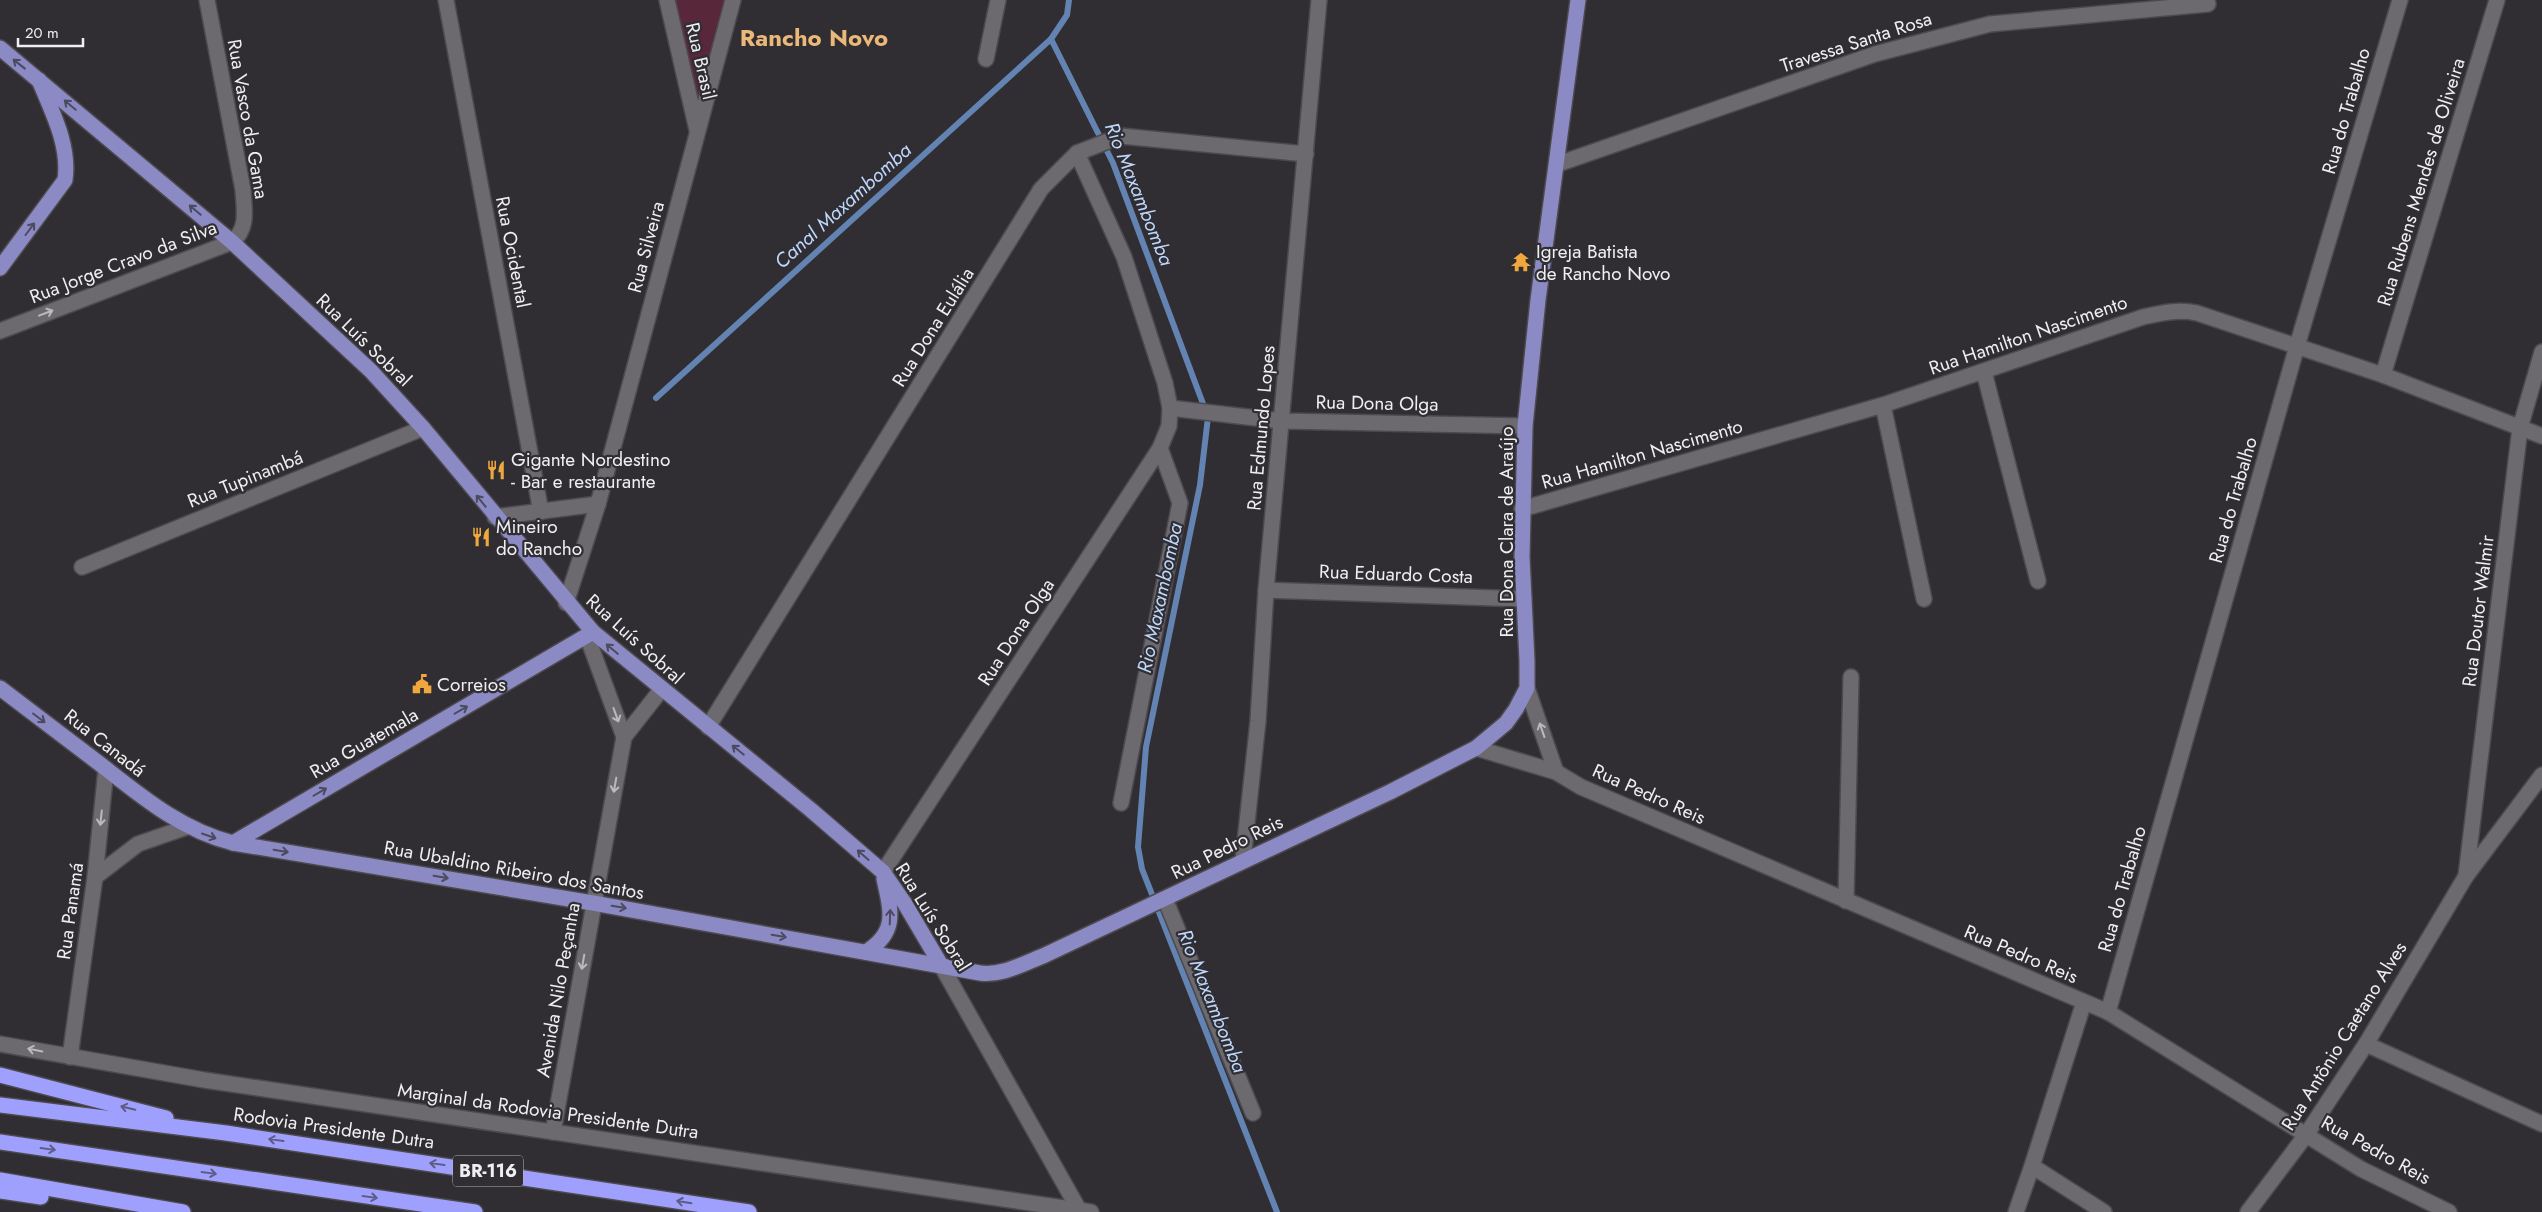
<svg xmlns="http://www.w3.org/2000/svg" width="2542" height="1212" font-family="Jost,sans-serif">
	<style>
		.green { fill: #58273a }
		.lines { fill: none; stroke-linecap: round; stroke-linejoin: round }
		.stream { stroke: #6384b2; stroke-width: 6 }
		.minor-casing { stroke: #4c4a4e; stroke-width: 18 }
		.major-casing { stroke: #4c4a4e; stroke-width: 18 }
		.highway-casing { stroke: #4c4a4e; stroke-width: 18 }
		.minor { stroke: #6c6a6f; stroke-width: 15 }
		.major { stroke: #8b8ac5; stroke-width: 15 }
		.highway { stroke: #9fa0fe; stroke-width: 15 }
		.oneway { stroke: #4b4a5e }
		.oneway2 { stroke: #bbb9bd }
		.oneway3 { stroke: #5c5c84 }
		.labels { text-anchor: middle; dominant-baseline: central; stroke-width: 4.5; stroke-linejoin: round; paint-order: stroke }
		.shield { fill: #302e32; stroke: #b6b4b8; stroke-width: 1 }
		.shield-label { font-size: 18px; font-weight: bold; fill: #efeef1 }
		.street-label { font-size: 19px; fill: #efeef1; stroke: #302e32 }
		.poi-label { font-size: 19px; fill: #efeef1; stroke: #302e32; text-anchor: start }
		.water-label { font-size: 20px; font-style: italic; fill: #bdd7fd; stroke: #302e32 }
		.district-label { font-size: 24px; font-weight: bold; fill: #eab878; stroke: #302e32 }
	</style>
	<rect width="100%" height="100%" fill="#302e32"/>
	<path class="green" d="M669,0H729L697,124Z"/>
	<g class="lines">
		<g class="stream">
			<path d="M1051,39L1113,163L1208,417L1200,485L1146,747L1138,847L1142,869L1277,1212"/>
			<path d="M656,398L1051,39L1067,15L1069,0"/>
		</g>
		<defs>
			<g id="minor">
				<path d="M446,0L541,512"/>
				<path d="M667,0L697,130"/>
				<path d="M986,59L998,0"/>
				<path d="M1558,164L1875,54L1990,24L2208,4"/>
				<path d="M0,331L232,242C249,228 244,209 243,190L207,0"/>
				<path d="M1984,372L2038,581"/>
				<path d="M2383,375L2497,0"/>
				<path d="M1883,405L1924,599"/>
				<path d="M1170,408L1282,421L1525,426"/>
				<path d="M1522,509L1883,405L2143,317C2162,313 2177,309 2197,313L2383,375L2542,436"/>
				<path d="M495,517L598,504"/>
				<path d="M82,567L423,428"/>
				<path d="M1266,590L1524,599"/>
				<path d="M566,603L598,504L733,0"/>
				<path d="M587,636L624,737"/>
				<path d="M1527,688L1556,772"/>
				<path d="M708,727L1041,189L1077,153L1121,136L1306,154"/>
				<path d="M1476,748L1556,772L1581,787L2108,1012L2361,1169L2449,1212"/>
				<path d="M1121,803L1180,503L1160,448"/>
				<path d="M1243,860L1258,721L1266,590L1319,0"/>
				<path d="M883,872L1160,448L1169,426L1170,408L1165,383L1124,257L1077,153"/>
				<path d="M2466,876L2520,428L2542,352"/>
				<path d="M95,877L138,844L187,827"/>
				<path d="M1165,899L1253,1113"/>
				<path d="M1846,901L1851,677"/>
				<path d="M941,965L1079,1210"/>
				<path d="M2108,1012L2297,346L2400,0"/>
				<path d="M0,1044L204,1080L1091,1212"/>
				<path d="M2366,1044L2542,1124"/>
				<path d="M70,1057L95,877L106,769"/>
				<path d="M553,1132L624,737L661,690"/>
				<path d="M2032,1166L2104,1212"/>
				<path d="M2016,1212L2032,1166L2084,1002"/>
				<path d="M2248,1212L2306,1135L2366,1044L2466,876L2542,775"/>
			</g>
			<g id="major">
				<path d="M0,48L232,242L371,371L423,428L593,632L811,810L883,872L905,904L941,965"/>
				<path d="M0,268L65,180C70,145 52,112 39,80"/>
				<path d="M0,688C33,713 67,739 100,764C141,796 181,830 233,843L593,903L980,973C1002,976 1022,964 1043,956L1390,792L1476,748L1506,723L1516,709L1527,688V661L1522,557L1525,426L1538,300L1578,0"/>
				<path d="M233,843L593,632"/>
				<path d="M866,952C898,932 891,911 884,879"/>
			</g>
			<g id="highway">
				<path d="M0,1075L166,1118"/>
				<path d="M0,1105L226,1133L749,1212"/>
				<path d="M0,1142L475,1212"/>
				<path d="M0,1180L183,1212"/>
				<path d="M0,1191L41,1197"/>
			</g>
		</defs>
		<use href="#minor" class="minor-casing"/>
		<use href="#major" class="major-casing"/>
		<use href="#highway" class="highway-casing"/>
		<use href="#minor" class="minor"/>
		<use href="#major" class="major"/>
		<use href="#highway" class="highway"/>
	</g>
	<defs><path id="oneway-shaft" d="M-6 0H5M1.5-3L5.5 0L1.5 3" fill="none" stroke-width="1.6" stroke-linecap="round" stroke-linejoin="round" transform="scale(1.25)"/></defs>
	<g class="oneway">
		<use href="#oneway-shaft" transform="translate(19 64) rotate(-142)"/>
		<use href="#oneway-shaft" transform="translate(70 105) rotate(-140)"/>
		<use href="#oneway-shaft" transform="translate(195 210) rotate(-140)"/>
		<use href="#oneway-shaft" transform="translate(30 229) rotate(-53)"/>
		<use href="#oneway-shaft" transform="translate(481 501) rotate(-129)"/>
		<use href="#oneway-shaft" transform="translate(612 649) rotate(-140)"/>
		<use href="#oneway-shaft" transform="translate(461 710) rotate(-30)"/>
		<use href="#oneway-shaft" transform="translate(39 718) rotate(37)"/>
		<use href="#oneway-shaft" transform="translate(738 750) rotate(-141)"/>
		<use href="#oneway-shaft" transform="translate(320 792) rotate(-30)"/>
		<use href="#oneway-shaft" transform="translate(209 836) rotate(19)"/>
		<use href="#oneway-shaft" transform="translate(281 851) rotate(9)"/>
		<use href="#oneway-shaft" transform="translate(863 855) rotate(-139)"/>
		<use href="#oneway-shaft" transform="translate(441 877) rotate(9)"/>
		<use href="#oneway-shaft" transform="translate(619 907) rotate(10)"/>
		<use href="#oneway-shaft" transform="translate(890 917) rotate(-88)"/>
		<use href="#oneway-shaft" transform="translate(779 936) rotate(10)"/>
	</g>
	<g class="oneway2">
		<use href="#oneway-shaft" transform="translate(46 313) rotate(-21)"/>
		<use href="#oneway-shaft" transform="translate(616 715) rotate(70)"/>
		<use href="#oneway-shaft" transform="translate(1542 730) rotate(-109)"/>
		<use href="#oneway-shaft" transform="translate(615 785) rotate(100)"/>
		<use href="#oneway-shaft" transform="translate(101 818) rotate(96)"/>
		<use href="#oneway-shaft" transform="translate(583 962) rotate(100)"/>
		<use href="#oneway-shaft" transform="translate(35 1050) rotate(-169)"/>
	</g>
	<g class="oneway3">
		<use href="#oneway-shaft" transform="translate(128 1108) rotate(-166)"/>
		<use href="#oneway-shaft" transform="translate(276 1140) rotate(-172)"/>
		<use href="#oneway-shaft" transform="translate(48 1149) rotate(8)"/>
		<use href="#oneway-shaft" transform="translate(437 1164) rotate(-172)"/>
		<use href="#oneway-shaft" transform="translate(209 1173) rotate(8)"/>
		<use href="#oneway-shaft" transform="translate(370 1197) rotate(8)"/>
		<use href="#oneway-shaft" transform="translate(684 1202) rotate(-171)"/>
	</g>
	<defs>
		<symbol id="temple-bare" viewBox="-9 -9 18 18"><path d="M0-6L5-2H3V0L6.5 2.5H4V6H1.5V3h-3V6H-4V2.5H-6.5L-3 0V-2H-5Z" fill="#efa73e" stroke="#302e32" stroke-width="2.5" paint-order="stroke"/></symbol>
		<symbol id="restaurant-bare" viewBox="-9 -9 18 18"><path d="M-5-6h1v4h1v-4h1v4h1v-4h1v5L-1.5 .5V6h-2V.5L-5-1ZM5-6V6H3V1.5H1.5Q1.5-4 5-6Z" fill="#efa73e" stroke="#302e32" stroke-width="2.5" paint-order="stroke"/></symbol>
		<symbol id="civic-bare" viewBox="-9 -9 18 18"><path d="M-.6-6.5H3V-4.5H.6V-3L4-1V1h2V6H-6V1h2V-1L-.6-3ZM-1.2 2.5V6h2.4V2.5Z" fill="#efa73e" stroke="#302e32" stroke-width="2.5" paint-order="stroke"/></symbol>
	</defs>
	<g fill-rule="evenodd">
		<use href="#temple-bare" x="1507" y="248" width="28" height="28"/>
		<use href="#restaurant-bare" x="482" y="456" width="28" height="28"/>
		<use href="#restaurant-bare" x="467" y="523" width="28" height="28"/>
		<use href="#civic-bare" x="408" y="670" width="28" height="28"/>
	</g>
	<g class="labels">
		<rect class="shield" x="453" y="1155.5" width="70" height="31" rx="4"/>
		<g class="shield-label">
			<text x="488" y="1171">BR-116</text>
		</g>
		<g class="street-label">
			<text transform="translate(1856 42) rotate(-18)">Travessa Santa Rosa</text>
			<text transform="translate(701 61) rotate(77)">Rua Brasil</text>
			<text transform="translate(2346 111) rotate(-74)">Rua do Trabalho</text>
			<text transform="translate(248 119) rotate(80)">Rua Vasco da Gama</text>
			<text transform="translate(2421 182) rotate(-73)">Rua Rubens Mendes de Oliveira</text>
			<text transform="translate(646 247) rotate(-75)">Rua Silveira</text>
			<text transform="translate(513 252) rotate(79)">Rua Ocidental</text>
			<text transform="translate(123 262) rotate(-21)">Rua Jorge Cravo da Silva</text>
			<text transform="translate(933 327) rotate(-58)">Rua Dona Eulália</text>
			<text transform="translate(2028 335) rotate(-19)">Rua Hamilton Nascimento</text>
			<text transform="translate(364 340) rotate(44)">Rua Luís Sobral</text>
			<text transform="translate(1377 403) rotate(1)">Rua Dona Olga</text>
			<text transform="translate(1261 428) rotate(-85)">Rua Edmundo Lopes</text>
			<text transform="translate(1642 454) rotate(-16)">Rua Hamilton Nascimento</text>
			<text transform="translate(245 479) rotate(-22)">Rua Tupinambá</text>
			<text transform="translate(2233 500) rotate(-74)">Rua do Trabalho</text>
			<text transform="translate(1506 532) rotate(-90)">Rua Dona Clara de Araújo</text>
			<text transform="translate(1396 574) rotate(2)">Rua Eduardo Costa</text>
			<text transform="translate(2478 611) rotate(-83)">Rua Doutor Walmir</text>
			<text transform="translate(1016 632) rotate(-57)">Rua Dona Olga</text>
			<text transform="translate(635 639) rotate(42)">Rua Luís Sobral</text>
			<text transform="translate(105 743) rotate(38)">Rua Canadá</text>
			<text transform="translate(364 743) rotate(-30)">Rua Guatemala</text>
			<text transform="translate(1649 794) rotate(24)">Rua Pedro Reis</text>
			<text transform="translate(1227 847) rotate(-26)">Rua Pedro Reis</text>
			<text transform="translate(514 870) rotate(10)">Rua Ubaldino Ribeiro dos Santos</text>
			<text transform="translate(2122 889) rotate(-74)">Rua do Trabalho</text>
			<text transform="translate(70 911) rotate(-82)">Rua Panamá</text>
			<text transform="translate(933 917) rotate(58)">Rua Luís Sobral</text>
			<text transform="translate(2021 954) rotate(23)">Rua Pedro Reis</text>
			<text transform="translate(558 990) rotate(-80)">Avenida Nilo Peçanha</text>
			<text transform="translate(2344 1036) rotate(-58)">Rua Antônio Caetano Alves</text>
			<text transform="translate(548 1111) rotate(8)">Marginal da Rodovia Presidente Dutra</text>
			<text transform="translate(334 1128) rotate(8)">Rodovia Presidente Dutra</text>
			<text transform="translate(2376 1150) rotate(29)">Rua Pedro Reis</text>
		</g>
		<g class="poi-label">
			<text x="1536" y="251">Igreja Batista<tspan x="1536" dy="22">de Rancho Novo</tspan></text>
			<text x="511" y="459">Gigante Nordestino<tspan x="511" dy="22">- Bar e restaurante</tspan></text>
			<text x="496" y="526">Mineiro<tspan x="496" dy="22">do Rancho</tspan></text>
			<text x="437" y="684">Correios</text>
		</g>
		<g class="water-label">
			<text transform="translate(1139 194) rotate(68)">Rio Maxambomba</text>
			<text transform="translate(843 206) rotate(-42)">Canal Maxambomba</text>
			<text transform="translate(1160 598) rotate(-78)">Rio Maxambomba</text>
			<text transform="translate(1212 1001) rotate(68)">Rio Maxambomba</text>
		</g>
		<g class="district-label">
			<text x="814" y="37">Rancho Novo</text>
		</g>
	</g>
	<path d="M18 38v8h65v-8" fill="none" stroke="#efeef1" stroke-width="2.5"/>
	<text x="25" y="38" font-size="15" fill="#efeef1" stroke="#302e32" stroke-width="4" paint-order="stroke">20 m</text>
</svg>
